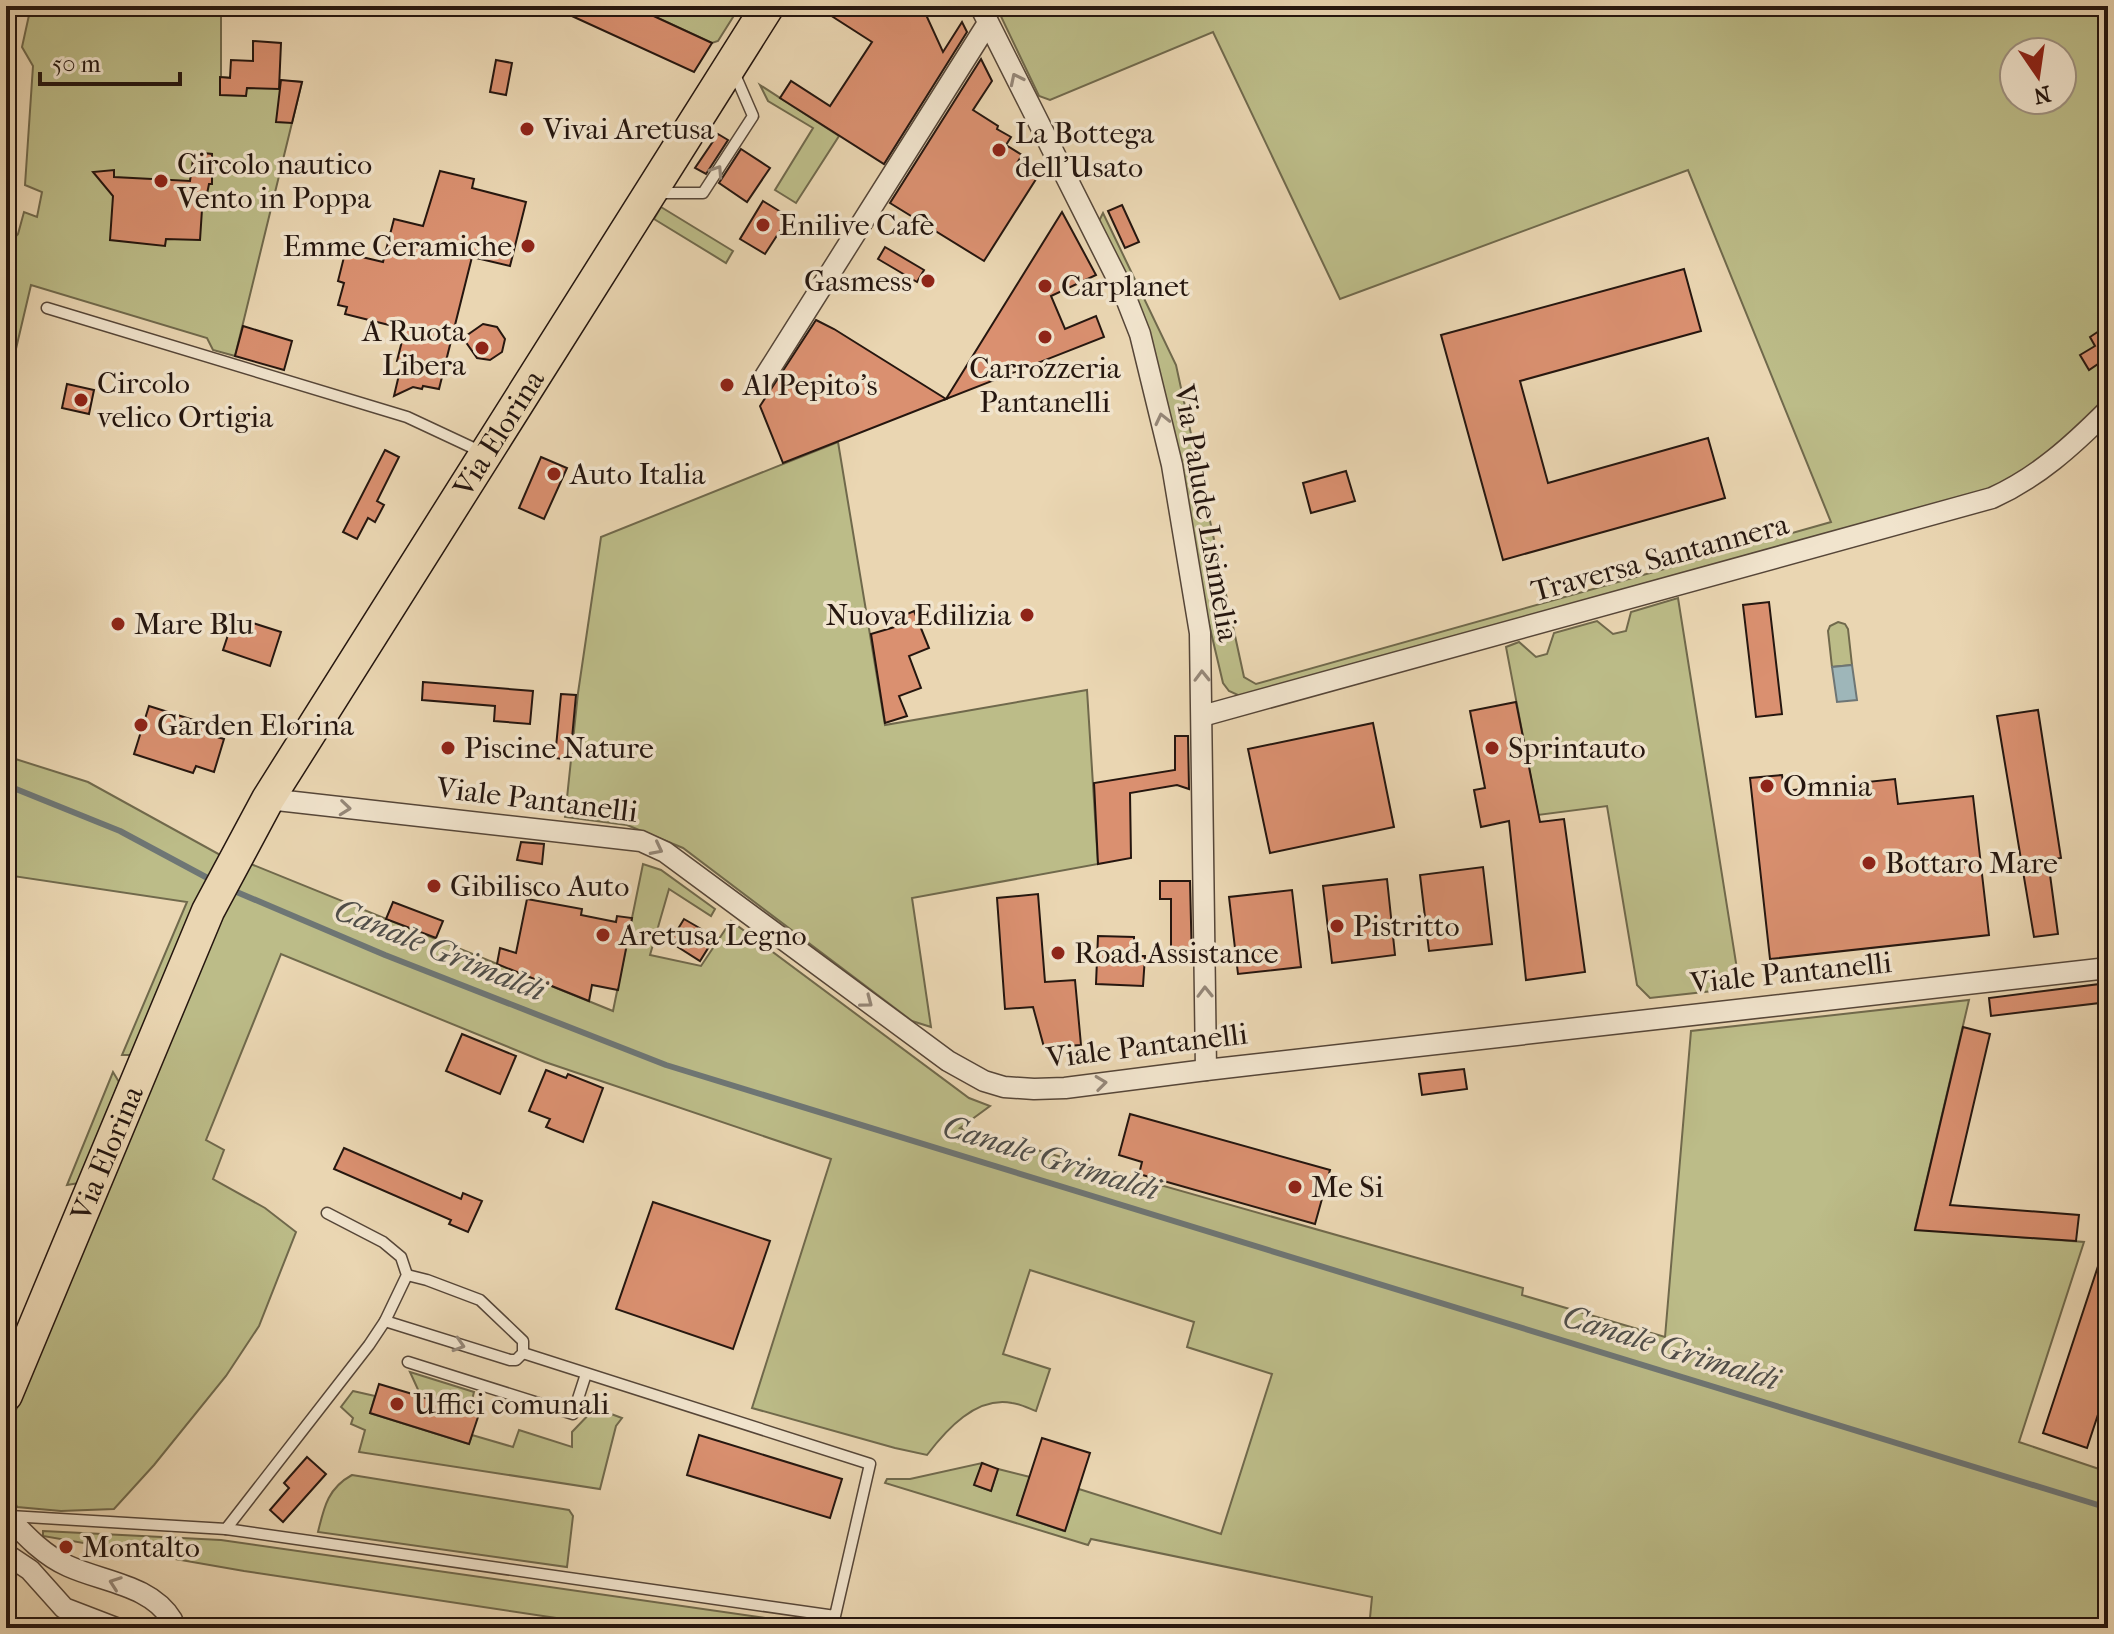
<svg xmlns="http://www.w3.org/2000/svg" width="2114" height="1634" font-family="'IM FELL French Canon',serif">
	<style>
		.green { fill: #bcbc88; stroke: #70694c; stroke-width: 2; fill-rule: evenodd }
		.water { fill: #9eb6b9; stroke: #6e7675; stroke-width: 2 }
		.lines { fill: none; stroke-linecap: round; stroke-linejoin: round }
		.stream { stroke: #6e7675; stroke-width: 6 }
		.building { fill: #da9070; stroke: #25160f; stroke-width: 2 }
		.service-casing { stroke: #564638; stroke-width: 13 }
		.minor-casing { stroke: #564638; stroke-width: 23 }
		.primary-casing { stroke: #25160f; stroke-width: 35 }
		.service { stroke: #f1e4cd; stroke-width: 10 }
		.minor { stroke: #f1e4cd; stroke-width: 20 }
		.primary { stroke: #ead6b2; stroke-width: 32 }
		.oneway { stroke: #958778 }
		.poi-dot { fill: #8f2418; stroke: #f1e4cd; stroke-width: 3 }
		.labels { text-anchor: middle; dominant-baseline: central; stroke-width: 7; stroke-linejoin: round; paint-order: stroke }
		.poi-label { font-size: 30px; fill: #25160f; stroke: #f1e4cd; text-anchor: start }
		.street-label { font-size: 30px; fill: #25160f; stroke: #f1e4cd }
		.water-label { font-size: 32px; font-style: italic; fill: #4f4e4a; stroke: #f1e4cd }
	</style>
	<rect width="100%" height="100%" fill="#ead6b2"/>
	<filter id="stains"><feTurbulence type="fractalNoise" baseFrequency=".0025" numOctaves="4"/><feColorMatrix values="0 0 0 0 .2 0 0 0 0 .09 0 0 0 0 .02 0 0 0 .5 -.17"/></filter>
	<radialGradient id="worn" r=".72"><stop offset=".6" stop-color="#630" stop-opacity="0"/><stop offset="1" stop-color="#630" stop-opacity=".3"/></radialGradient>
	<g class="green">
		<path d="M31,6H221V77L302,82L235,356L213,350L207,338L31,285L15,353L6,351V247L18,234L24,212L37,217L42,192L25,185L33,66L22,47Z"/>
		<path d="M632,6H740L718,41L712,43Z"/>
		<path d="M996,6H2108V399L2031,467L1987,491L1240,696L1229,691L1223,683L1205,607L1190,522L1098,223L1103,213L1176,365L1244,677L1256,684L1831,522L1688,170L1340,299L1213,32L1050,100L1039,96ZM2014,52H2062V100H2014Z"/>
		<path d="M760,85L839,136L796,203L775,190L813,128L768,101Z"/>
		<path d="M661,207L733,251L726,263L654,219Z"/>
		<path d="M838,442L885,725L1087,690L1098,864L912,898L931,1027L912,1021L683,848L627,825L565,817L578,693L601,537Z"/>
		<path d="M1678,598L1740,988L1650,998L1637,985L1607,806L1538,815L1506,647L1519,642L1536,657L1547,654L1554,633L1597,621L1613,634L1626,631L1631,612Z"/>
		<path d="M1838,622L1845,624L1848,629L1852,665L1832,667L1828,631L1830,626Z"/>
		<path d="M6,756L88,782L222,856L246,862L613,1011L643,864L661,870L715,909L711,916L669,889L650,955L701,966L731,921L969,1098L990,1106L960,1128L1523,1288L1522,1295L1665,1337L1691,1031L1969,1000L1915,1229L2084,1242L2019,1442L2108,1472V1628H1369L1372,1597L1091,1539L1088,1545L885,1483L887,1479H910L982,1463L975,1485L991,1491L998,1469L1030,1477L1017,1515L1064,1531L1079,1489L1221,1534L1272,1374L1187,1347L1194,1322L1030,1270L1003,1354L1050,1369L1036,1411C1028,1408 1020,1404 1012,1403C976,1396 946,1430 927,1455L895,1448L752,1408L831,1159L545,1062L281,954L206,1140L224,1150L213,1179L265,1208L296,1232L259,1326L226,1376L154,1465L114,1509L61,1511L17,1507L6,1481V1435L132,1122V1055H122L187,902L6,875Z"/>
		<path d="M113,1072L119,1082L79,1183L67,1185Z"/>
		<path d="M410,1372L474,1392L470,1408L420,1394Z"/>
		<path d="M353,1391L375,1396L370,1413L469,1444L472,1435L513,1447L519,1430L572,1447V1432L595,1408L622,1418L616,1426L600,1489L359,1452L365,1430L351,1424L353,1418L341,1407Z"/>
		<path d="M352,1475L569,1510L573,1516L567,1567L318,1532C324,1507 328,1488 352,1475Z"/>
		<path d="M43,1531L221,1540L836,1628H623L244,1571L43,1536Z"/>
	</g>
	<path class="water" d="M1852,665L1857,700L1837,702L1832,667Z"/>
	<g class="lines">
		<g class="stream">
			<path d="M6,785L120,831L215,882"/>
			<path d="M232,890L385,955L666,1065L2108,1508"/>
		</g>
	</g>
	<g class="building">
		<path d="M550,6H632L712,43L694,72Z"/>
		<path d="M816,6H922L943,52L962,22L967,32L884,164L780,98L791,81L830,106L872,42Z"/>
		<path d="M253,41L281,43L279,89L247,88L246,96L220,95V77L230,78L231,60L253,61Z"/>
		<path d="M981,59L992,81L973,110L998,126L997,129L1011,137L1006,145L1022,155L1017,163L1038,176L984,261L890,203Z"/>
		<path d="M496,60L512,63L506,95L490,92Z"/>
		<path d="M281,80L302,82L292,123L276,122Z"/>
		<path d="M718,134L728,140L706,174L695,168Z"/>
		<path d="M741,149L770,168L747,202L719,183Z"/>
		<path d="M194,152L212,154V184H209L207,194H203L200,240L166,239L165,246L110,240L113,196L93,172L114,170V177L190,181Z"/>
		<path d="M440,171L474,179L472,188L526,202L510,266L472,257L439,389L423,386L422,389L413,387L394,396L402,362L397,361L405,329L345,314L347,307L338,305L344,283L338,281L345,253L383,262L394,219L423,226Z"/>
		<path d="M763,201L789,217L765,254L740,239Z"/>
		<path d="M1122,205L1139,242L1125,248L1108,211Z"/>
		<path d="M1062,212L1096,275L1051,296L1065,329L1096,316L1104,337L946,399Z"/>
		<path d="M885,247L924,270L917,282L878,259Z"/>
		<path d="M1684,269L1701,331L1520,381L1548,483L1708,438L1725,498L1503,560L1441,335Z"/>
		<path d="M816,320L834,329L946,399L783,463L760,406Z"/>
		<path d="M483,324L497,327L505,339L502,352L490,360L477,358L463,338Z"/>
		<path d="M2108,325V367L2104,360L2089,370L2080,355L2095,346L2090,337Z"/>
		<path d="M243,326L292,341L284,370L235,356Z"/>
		<path d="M67,384L94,390L89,414L62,408Z"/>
		<path d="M385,450L399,457L377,501L384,505L375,522L368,518L357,539L343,532Z"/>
		<path d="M541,457L567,468L544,519L519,508Z"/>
		<path d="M1346,471L1355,501L1311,513L1303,483Z"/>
		<path d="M1769,602L1782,714L1756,717L1743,605Z"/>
		<path d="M914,611L929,648L909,656L921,688L899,696L907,716L885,723L871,634L898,626L896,619Z"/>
		<path d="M234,617L281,632L270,666L223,650Z"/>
		<path d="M423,682L533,691L530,724L494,721L495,706L422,700Z"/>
		<path d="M561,694L576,695L570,760L555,758Z"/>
		<path d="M1516,702L1540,822L1564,819L1585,972L1526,980L1509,821L1481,827L1474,790L1485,788L1470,711Z"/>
		<path d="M149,706L209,725L206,734L224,739L214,772L196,766L193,773L134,754Z"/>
		<path d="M2038,710L2061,858L2048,860L2058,934L2034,937L1997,716Z"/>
		<path d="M1373,723L1394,827L1270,853L1248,749Z"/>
		<path d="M1175,736H1188L1189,789L1177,785L1130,793L1131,858L1098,864L1094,783L1175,770Z"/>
		<path d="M1782,775L1784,791L1895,779L1898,804L1973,796L1989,935L1770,959L1750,778Z"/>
		<path d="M521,842L544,844L542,864L517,860Z"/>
		<path d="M1483,867L1492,944L1429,951L1420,875Z"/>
		<path d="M1387,879L1395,955L1332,963L1323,886Z"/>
		<path d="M1160,881H1190L1192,963H1171V899H1160Z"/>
		<path d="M1292,890L1301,967L1238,974L1229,897Z"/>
		<path d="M1038,894L1045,982L1075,980L1081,1045L1066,1046L1065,1043L1044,1047L1033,1007L1005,1009L997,898Z"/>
		<path d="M527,899L582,909L581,915L616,922L617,916L632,918L618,990L592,985L589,1001L497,964L500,948L516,953Z"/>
		<path d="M393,902L443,921L436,938L386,919Z"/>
		<path d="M684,919L715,937L700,961L670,942Z"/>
		<path d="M1098,936L1134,937V956H1145L1143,986L1096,984Z"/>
		<path d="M2108,983V1002L1991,1016L1989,998Z"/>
		<path d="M1963,1027L1990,1034L1950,1205L2079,1215L2076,1241L1915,1230Z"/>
		<path d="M462,1034L516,1056L500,1094L446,1071Z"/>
		<path d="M1464,1069L1467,1089L1422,1095L1419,1074Z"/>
		<path d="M546,1070L566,1078L568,1074L603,1088L583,1142L546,1127L550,1119L529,1111Z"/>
		<path d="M1130,1114L1330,1170L1315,1224L1139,1174L1142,1162L1119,1155Z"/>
		<path d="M344,1148L461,1199L463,1193L482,1201L468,1232L449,1224L451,1220L334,1169Z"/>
		<path d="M653,1202L770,1241L733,1349L616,1309Z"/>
		<path d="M2105,1245L2108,1246V1384L2087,1448L2043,1433Z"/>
		<path d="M379,1384L479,1414L469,1444L370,1413Z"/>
		<path d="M699,1435L842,1479L830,1518L687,1475Z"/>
		<path d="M1042,1438L1090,1453L1065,1531L1017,1515Z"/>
		<path d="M307,1457L326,1474L283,1522L270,1510L289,1488L284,1483Z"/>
		<path d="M982,1463L998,1469L991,1491L974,1485Z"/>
	</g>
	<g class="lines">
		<defs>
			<g id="service">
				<path d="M656,193H703L753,116L733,70"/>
				<path d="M47,308L407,417L484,453"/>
				<path d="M385,1321L510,1360H516L523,1353V1341L480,1300L427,1280L407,1275"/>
				<path d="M408,1362L573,1414L586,1374"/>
				<path d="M10,1516L226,1529L369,1345L385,1321L407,1275L401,1257L383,1242L327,1213"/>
				<path d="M226,1529L835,1616L870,1464L523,1353"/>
			</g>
			<g id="minor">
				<path d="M980,6L1122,288L1140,334L1172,465L1200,633L1206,1070"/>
				<path d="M759,386L988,23"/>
				<path d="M1202,716L1992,498C2038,477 2072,446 2108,410"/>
				<path d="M268,799L641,841L665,852L948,1061L984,1081L1004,1087L1034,1089L1065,1088L1206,1070L2108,968"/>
				<path d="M6,1515C24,1534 43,1555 68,1566C103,1582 151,1585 172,1620L169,1628"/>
				<path d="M6,1554L30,1570L64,1608L116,1628"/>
			</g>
			<g id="primary">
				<path id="s1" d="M6,1395L208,911L268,799L768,6"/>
			</g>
		</defs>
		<use href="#service" class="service-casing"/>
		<use href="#minor" class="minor-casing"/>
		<use href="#primary" class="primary-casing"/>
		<use href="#service" class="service"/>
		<use href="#minor" class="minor"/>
		<use href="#primary" class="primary"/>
	</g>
	<defs><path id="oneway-chevron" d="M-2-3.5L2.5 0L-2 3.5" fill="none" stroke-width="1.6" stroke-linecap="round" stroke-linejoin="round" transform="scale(2)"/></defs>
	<g class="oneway">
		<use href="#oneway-chevron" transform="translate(1016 79) rotate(-116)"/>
		<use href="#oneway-chevron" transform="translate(717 171) rotate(-57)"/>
		<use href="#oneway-chevron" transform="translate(1162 419) rotate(-103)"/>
		<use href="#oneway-chevron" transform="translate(1202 676) rotate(-91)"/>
		<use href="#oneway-chevron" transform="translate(345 808) rotate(6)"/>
		<use href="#oneway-chevron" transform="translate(657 849) rotate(27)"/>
		<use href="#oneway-chevron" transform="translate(1205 992) rotate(-91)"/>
		<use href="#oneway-chevron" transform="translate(867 1002) rotate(37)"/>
		<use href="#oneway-chevron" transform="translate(1101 1083) rotate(-7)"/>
		<use href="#oneway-chevron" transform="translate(459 1345) rotate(17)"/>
		<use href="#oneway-chevron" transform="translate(115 1583) rotate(-160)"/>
	</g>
	<g class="poi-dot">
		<circle cx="527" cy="129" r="8"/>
		<circle cx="999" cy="150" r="8"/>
		<circle cx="161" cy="181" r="8"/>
		<circle cx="763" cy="225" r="8"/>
		<circle cx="528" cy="246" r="8"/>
		<circle cx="928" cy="281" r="8"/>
		<circle cx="1045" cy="286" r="8"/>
		<circle cx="1045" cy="337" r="8"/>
		<circle cx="482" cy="348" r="8"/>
		<circle cx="727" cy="385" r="8"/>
		<circle cx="81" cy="400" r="8"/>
		<circle cx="554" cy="474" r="8"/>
		<circle cx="1027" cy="615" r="8"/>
		<circle cx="118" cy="624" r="8"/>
		<circle cx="141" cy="725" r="8"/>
		<circle cx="448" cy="748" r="8"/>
		<circle cx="1492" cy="748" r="8"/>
		<circle cx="1767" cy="786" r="8"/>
		<circle cx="1869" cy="863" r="8"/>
		<circle cx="434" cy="886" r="8"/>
		<circle cx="1337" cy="926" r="8"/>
		<circle cx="603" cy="935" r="8"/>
		<circle cx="1058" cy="953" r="8"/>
		<circle cx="1295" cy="1187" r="8"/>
		<circle cx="397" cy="1404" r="8"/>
		<circle cx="66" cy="1547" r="8"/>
	</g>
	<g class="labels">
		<g class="poi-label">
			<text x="543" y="129">Vivai Aretusa</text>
			<text x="1015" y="133">La Bottega<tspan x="1015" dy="34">dell'Usato</tspan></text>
			<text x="177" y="164">Circolo nautico<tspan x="177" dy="34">Vento in Poppa</tspan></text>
			<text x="779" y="225">Enilive Cafè</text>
			<text x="512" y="246" text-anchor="end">Emme Ceramiche</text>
			<text x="912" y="281" text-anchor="end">Gasmess</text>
			<text x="1061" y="286">Carplanet</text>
			<text x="466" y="331" text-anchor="end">A Ruota<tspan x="466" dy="34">Libera</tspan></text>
			<text x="1045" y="368" text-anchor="middle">Carrozzeria<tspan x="1045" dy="34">Pantanelli</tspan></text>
			<text x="97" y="383">Circolo<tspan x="97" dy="34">velico Ortigia</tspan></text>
			<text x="743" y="385">Al Pepito's</text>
			<text x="570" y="474">Auto Italia</text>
			<text x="1011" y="615" text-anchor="end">Nuova Edilizia</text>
			<text x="134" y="624">Mare Blu</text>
			<text x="157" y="725">Garden Elorina</text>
			<text x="464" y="748">Piscine Nature</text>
			<text x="1508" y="748">Sprintauto</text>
			<text x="1783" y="786">Omnia</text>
			<text x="1885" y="863">Bottaro Mare</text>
			<text x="450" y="886">Gibilisco Auto</text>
			<text x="1353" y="926">Pistritto</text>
			<text x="619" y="935">Aretusa Legno</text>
			<text x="1074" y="953">Road Assistance</text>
			<text x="1311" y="1187">Me Si</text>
			<text x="413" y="1404">Uffici comunali</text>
			<text x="82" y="1547">Montalto</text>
		</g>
		<g class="street-label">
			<text stroke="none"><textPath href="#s1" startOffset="1084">Via Elorina</textPath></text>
			<text transform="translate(1206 513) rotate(80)">Via Palude Lisimelia</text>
			<text transform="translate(1660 558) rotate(-15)">Traversa Santannera</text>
			<text transform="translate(537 800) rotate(7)">Viale Pantanelli</text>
			<text transform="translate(1791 973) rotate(-6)">Viale Pantanelli</text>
			<text transform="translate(1147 1046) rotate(-7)">Viale Pantanelli</text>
			<text stroke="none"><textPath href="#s1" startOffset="262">Via Elorina</textPath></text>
		</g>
		<g class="water-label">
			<text transform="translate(440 950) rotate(22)">Canale Grimaldi</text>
			<text transform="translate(1051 1158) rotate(17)">Canale Grimaldi</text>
			<text transform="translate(1671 1348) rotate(17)">Canale Grimaldi</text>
		</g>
	</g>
	<rect width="2114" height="1634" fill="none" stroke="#ead6b2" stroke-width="32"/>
	<rect x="8" y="8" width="2098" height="1618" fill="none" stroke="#25160f" stroke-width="4"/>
	<rect x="16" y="16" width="2082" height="1602" fill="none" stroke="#25160f" stroke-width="2"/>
	<g transform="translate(2038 76) rotate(167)"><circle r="38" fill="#f1e4cd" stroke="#9f9281" stroke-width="2"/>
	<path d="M0-6L14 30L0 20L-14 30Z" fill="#8f2418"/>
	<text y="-12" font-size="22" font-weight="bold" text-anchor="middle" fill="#25160f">N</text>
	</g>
	<path d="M40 72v12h140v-12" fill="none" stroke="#25160f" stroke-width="4"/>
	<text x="52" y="72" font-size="24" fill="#25160f" stroke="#f1e4cd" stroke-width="6" paint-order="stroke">50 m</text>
	<rect width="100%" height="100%" filter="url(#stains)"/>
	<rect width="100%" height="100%" fill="url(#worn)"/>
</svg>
